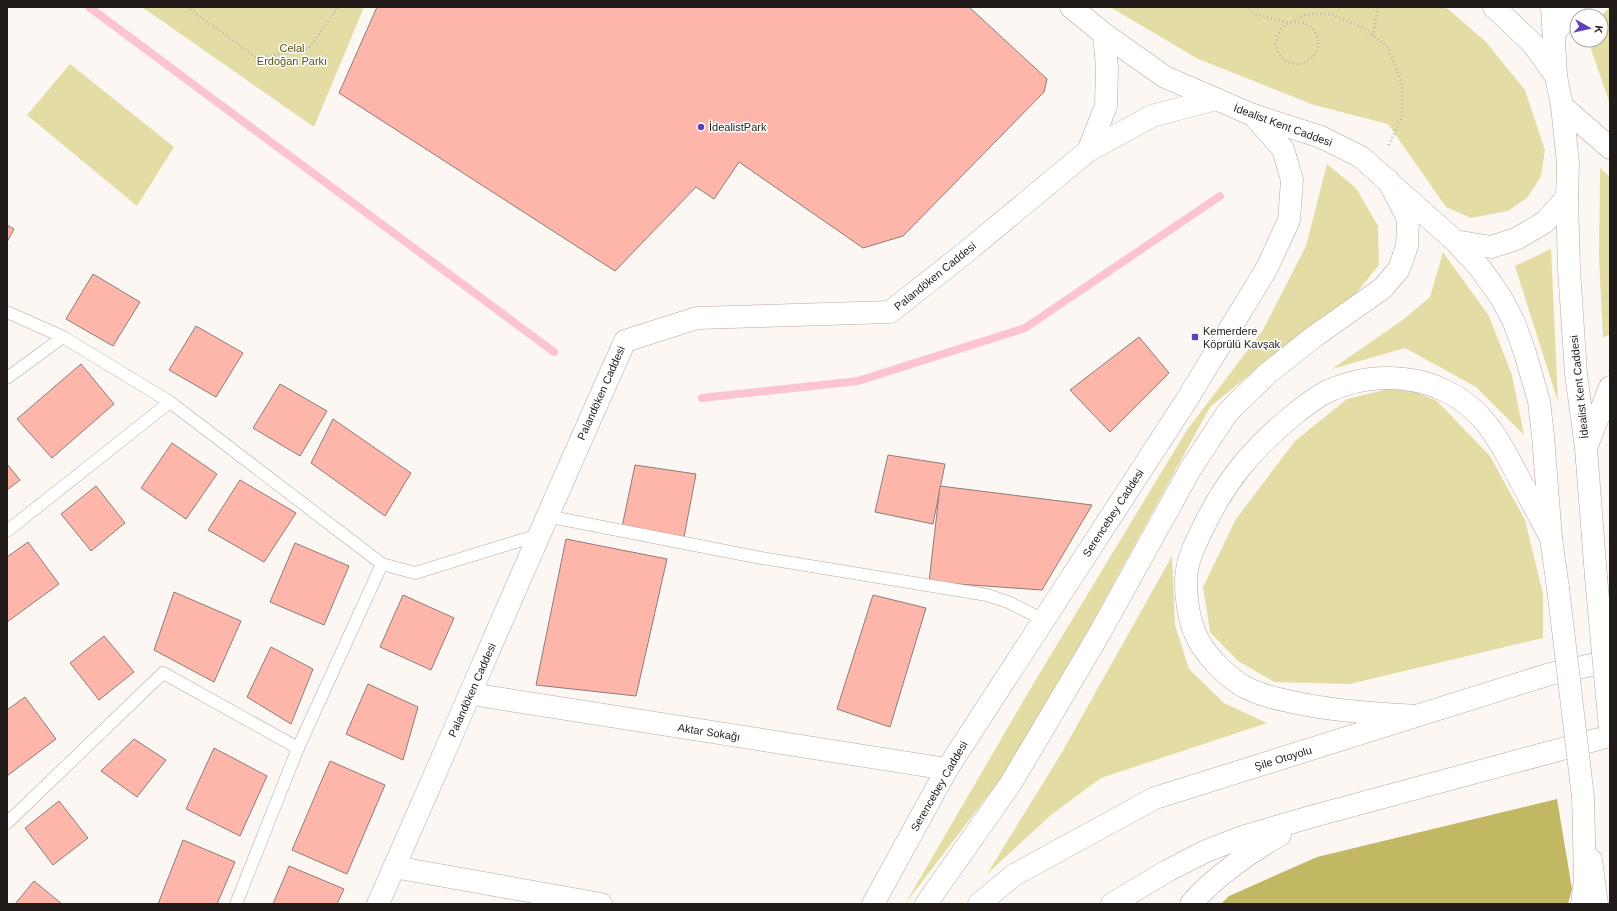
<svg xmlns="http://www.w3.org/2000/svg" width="1617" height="911" font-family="Arial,sans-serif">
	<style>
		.green { fill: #e3dda5 }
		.forest { fill: #c2b763 }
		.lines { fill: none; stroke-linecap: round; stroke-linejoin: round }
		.stream { stroke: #fbc4d0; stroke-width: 8 }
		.building { fill: #feb6ab; stroke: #8b7c79 }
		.service-casing { stroke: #b6a8a0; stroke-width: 13 }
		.minor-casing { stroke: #b6a8a0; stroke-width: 23 }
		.tertiary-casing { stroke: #b6a8a0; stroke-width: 23 }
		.secondary-casing { stroke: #b6a8a0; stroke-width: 23 }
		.primary-casing { stroke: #b6a8a0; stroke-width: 23 }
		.trunk-casing { stroke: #b6a8a0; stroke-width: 23 }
		.path { stroke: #bab4b1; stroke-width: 2.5; stroke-dasharray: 1 3; stroke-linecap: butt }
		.service { stroke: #fff; stroke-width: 12 }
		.minor { stroke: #fff; stroke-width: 22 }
		.tertiary { stroke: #fff; stroke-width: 22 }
		.secondary { stroke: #fff; stroke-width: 22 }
		.primary { stroke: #fff; stroke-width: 22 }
		.trunk { stroke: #fff; stroke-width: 22 }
		.primary-bridge-casing { stroke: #b6a8a0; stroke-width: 23; stroke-linecap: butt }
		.primary-bridge { stroke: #fff; stroke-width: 22 }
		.poi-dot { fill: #6140b9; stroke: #fff; stroke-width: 1.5 }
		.labels { text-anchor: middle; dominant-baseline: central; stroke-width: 3; stroke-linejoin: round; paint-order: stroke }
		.park-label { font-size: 11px; fill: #5a5212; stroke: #fff }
		.street-label { font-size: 11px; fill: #211c19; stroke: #fff }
		.poi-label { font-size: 11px; fill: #211c19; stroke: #fff; text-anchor: start }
	</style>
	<rect width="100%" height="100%" fill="#fdf7f4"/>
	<g class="green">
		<path d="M142,7H364L314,127Z"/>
		<path d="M1110,7H1442L1448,9L1486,42L1525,90L1545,150L1541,176L1528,197L1508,211L1471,218L1446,207L1388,124L1314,105L1198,59Z"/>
		<path d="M1610,7V104L1590,46L1592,40H1601V16Z"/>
		<path d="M70,64L174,147L137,206L27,115Z"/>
		<path d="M1327,164L1356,188L1378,226L1379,265L1349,302L1285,346L1210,407L1022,751L905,904L1032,686L1187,430L1263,330L1306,246Z"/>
		<path d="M1600,168L1610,177V334L1603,338L1599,258Z"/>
		<path d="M1551,249L1558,402L1515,266Z"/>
		<path d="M1443,252L1489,316L1512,375L1524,435L1476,387L1405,348L1332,369L1404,319L1430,297Z"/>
		<path d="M1401,386L1437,401L1490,456L1525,520L1543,594V638L1350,684L1274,682L1238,661L1210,632L1203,587L1236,519L1295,441L1347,399Z"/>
		<path d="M1172,556L1175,625L1189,669L1224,703L1267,723L1101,778L1051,815L987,874L1061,754Z"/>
	</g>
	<path class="forest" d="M1557,799L1572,889L1568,904H1221L1229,896L1317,857Z"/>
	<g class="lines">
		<g class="stream">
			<path d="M89,7L554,352"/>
			<path d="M702,398L858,381L1025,328L1220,196"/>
		</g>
	</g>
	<g class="building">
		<path d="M377,7H969L1047,79L1044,92L903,236L863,248L739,162L714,199L696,187L615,271L339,93Z"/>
		<path d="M7,225L14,229L7,242Z"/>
		<path d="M93,274L140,302L113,346L66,319Z"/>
		<path d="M196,326L243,353L216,397L169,370Z"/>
		<path d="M1139,337L1169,373L1110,432L1070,390Z"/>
		<path d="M81,364L114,404L52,458L17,419Z"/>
		<path d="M280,384L327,411L300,456L253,428Z"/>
		<path d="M333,419L411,473L385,516L311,463Z"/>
		<path d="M172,443L217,474L186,519L141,488Z"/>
		<path d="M888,455L945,464L933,524L875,512Z"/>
		<path d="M7,464L20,480L7,490Z"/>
		<path d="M635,465L696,474L684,537L622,527Z"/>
		<path d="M240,480L296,513L264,562L208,530Z"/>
		<path d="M96,486L125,523L91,551L61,514Z"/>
		<path d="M940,486L1092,505L1042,590L929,582Z"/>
		<path d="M566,539L667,559L636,696L536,685Z"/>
		<path d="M28,542L59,584L7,622V557Z"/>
		<path d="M295,543L349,566L324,625L270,602Z"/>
		<path d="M174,592L241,621L214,682L154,650Z"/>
		<path d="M403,595L454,618L431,670L380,647Z"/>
		<path d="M873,595L926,608L890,727L837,709Z"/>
		<path d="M104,636L134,672L99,700L70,663Z"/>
		<path d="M271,647L313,669L291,724L247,697Z"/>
		<path d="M368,684L418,707L403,760L346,734Z"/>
		<path d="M25,697L56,739L7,776V710Z"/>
		<path d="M134,739L166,760L137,797L101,771Z"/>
		<path d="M214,748L267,776L240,836L186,809Z"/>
		<path d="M330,761L385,785L347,874L292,850Z"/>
		<path d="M59,801L88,838L53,865L25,828Z"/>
		<path d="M183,840L235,862L217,904H158Z"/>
		<path d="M289,866L344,889L337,904H273Z"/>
		<path d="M34,881L62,904H15Z"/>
	</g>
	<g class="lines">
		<defs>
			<g id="service">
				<path d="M7,312L63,337L170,402L382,564L415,573L538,535"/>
				<path d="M7,378L63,337"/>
				<path d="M546,516L756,557L987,595L1008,602L1044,620"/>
				<path d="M7,531L170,402"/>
				<path d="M7,823L163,673L298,748"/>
				<path d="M236,904L298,748L382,564"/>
			</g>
			<g id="minor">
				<path d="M1554,34L1574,7"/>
				<path d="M471,694L947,769"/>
				<path d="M394,867L601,904"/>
			</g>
			<g id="tertiary">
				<path d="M1088,151L1106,106L1107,68L1104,34"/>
				<path d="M378,904C461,716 541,528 625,341L697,318L890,312L966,252L1088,151L1152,116L1216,99"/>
			</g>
			<path id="secondary" d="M873,904L947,769L1186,401L1267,268L1289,220L1292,180L1283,149L1253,115"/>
			<g id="primary">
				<path d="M1071,7L1104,34L1165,77L1253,115L1321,137L1361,157L1455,241L1480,268L1500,296L1514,322L1525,353L1539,401L1543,436L1551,538L1558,588"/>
				<path d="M1494,7L1533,44L1556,76L1562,106L1568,163L1567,197L1569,269L1576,374L1586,448L1596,577"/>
				<path d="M1552,7L1556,76"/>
				<path d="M1455,241L1491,247L1516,239L1545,222L1567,197"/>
				<path d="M1591,860L1597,904"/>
			</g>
			<g id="trunk">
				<path d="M1562,106L1610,148"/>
				<path d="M1586,448L1610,387"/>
				<path d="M1415,716C1373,713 1330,711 1288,701C1273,698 1257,694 1243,686C1225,675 1203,653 1195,633C1188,617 1184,587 1187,570C1189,556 1196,542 1202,530C1224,483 1251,450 1291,417C1302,408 1313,399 1326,392C1364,374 1409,373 1446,391C1485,410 1500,442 1519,478C1530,498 1540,518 1551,538"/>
				<path d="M926,904L1011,783L1098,636L1191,468L1228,412L1268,373L1315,336L1383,288L1399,269L1407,246L1408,219L1388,180"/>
				<path d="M979,904L1014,875L1155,798L1550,674L1610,661"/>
				<path d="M1112,904L1167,871L1206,851L1245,836L1310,817L1610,736"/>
				<path d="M1191,904C1213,878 1251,851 1280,835"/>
				<path d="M1582,904L1585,879L1583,797"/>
			</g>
		</defs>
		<use href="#service" class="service-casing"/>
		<use href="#minor" class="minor-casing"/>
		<use href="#tertiary" class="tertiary-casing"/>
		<use href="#secondary" class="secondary-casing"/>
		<use href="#primary" class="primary-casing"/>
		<use href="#trunk" class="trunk-casing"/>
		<g class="path">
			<path d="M187,7L257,58L309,48L338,7"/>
			<path d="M1246,7L1255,14L1290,23L1306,14H1331L1363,28L1387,46L1402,84V118L1388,146"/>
			<circle cx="1297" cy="43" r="21"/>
			<path d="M1373,36L1378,7"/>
		</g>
		<use href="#service" class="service"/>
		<use href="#minor" class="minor"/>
		<use href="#tertiary" class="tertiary"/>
		<use href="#secondary" class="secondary"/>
		<use href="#primary" class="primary"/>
		<use href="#trunk" class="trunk"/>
		<defs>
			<g id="primary-bridge">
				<path d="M1596,577L1610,729"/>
				<path d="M1558,588L1583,797"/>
			</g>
		</defs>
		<use href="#primary-bridge" class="primary-bridge-casing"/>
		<use href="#primary-bridge" class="primary-bridge"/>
	</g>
	<g class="poi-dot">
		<circle cx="701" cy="127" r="4"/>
		<rect x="1191" y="333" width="8" height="8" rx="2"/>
	</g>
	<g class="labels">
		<g class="park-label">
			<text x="292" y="48">Celal<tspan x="292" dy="13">Erdoğan Parkı</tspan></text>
		</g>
		<g class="street-label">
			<text transform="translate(1283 125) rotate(20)">İdealist Kent Caddesi</text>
			<text transform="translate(935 276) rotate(-39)">Palandöken Caddesi</text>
			<text transform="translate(1579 387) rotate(-96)">İdealist Kent Caddesi</text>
			<text transform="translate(601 393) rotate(-66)">Palandöken Caddesi</text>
			<text transform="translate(1113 513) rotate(-57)">Serencebey Caddesi</text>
			<text transform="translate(472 690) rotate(-66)">Palandöken Caddesi</text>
			<text transform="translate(709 732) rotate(9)">Aktar Sokağı</text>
			<text transform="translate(1283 758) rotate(-17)">Şile Otoyolu</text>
			<text transform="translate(939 786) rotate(-60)">Serencebey Caddesi</text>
		</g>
		<g class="poi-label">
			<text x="709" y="127">İdealistPark</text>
			<text x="1203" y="331">Kemerdere<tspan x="1203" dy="13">Köprülü Kavşak</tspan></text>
		</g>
	</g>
	<rect width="1617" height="911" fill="none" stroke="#211c19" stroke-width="16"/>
	<g transform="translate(1589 28) rotate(98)"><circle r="19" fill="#ffffff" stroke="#a6a4a3"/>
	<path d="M0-3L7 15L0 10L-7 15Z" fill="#6140b9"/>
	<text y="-6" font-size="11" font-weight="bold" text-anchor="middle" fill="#211c19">K</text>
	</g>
</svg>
